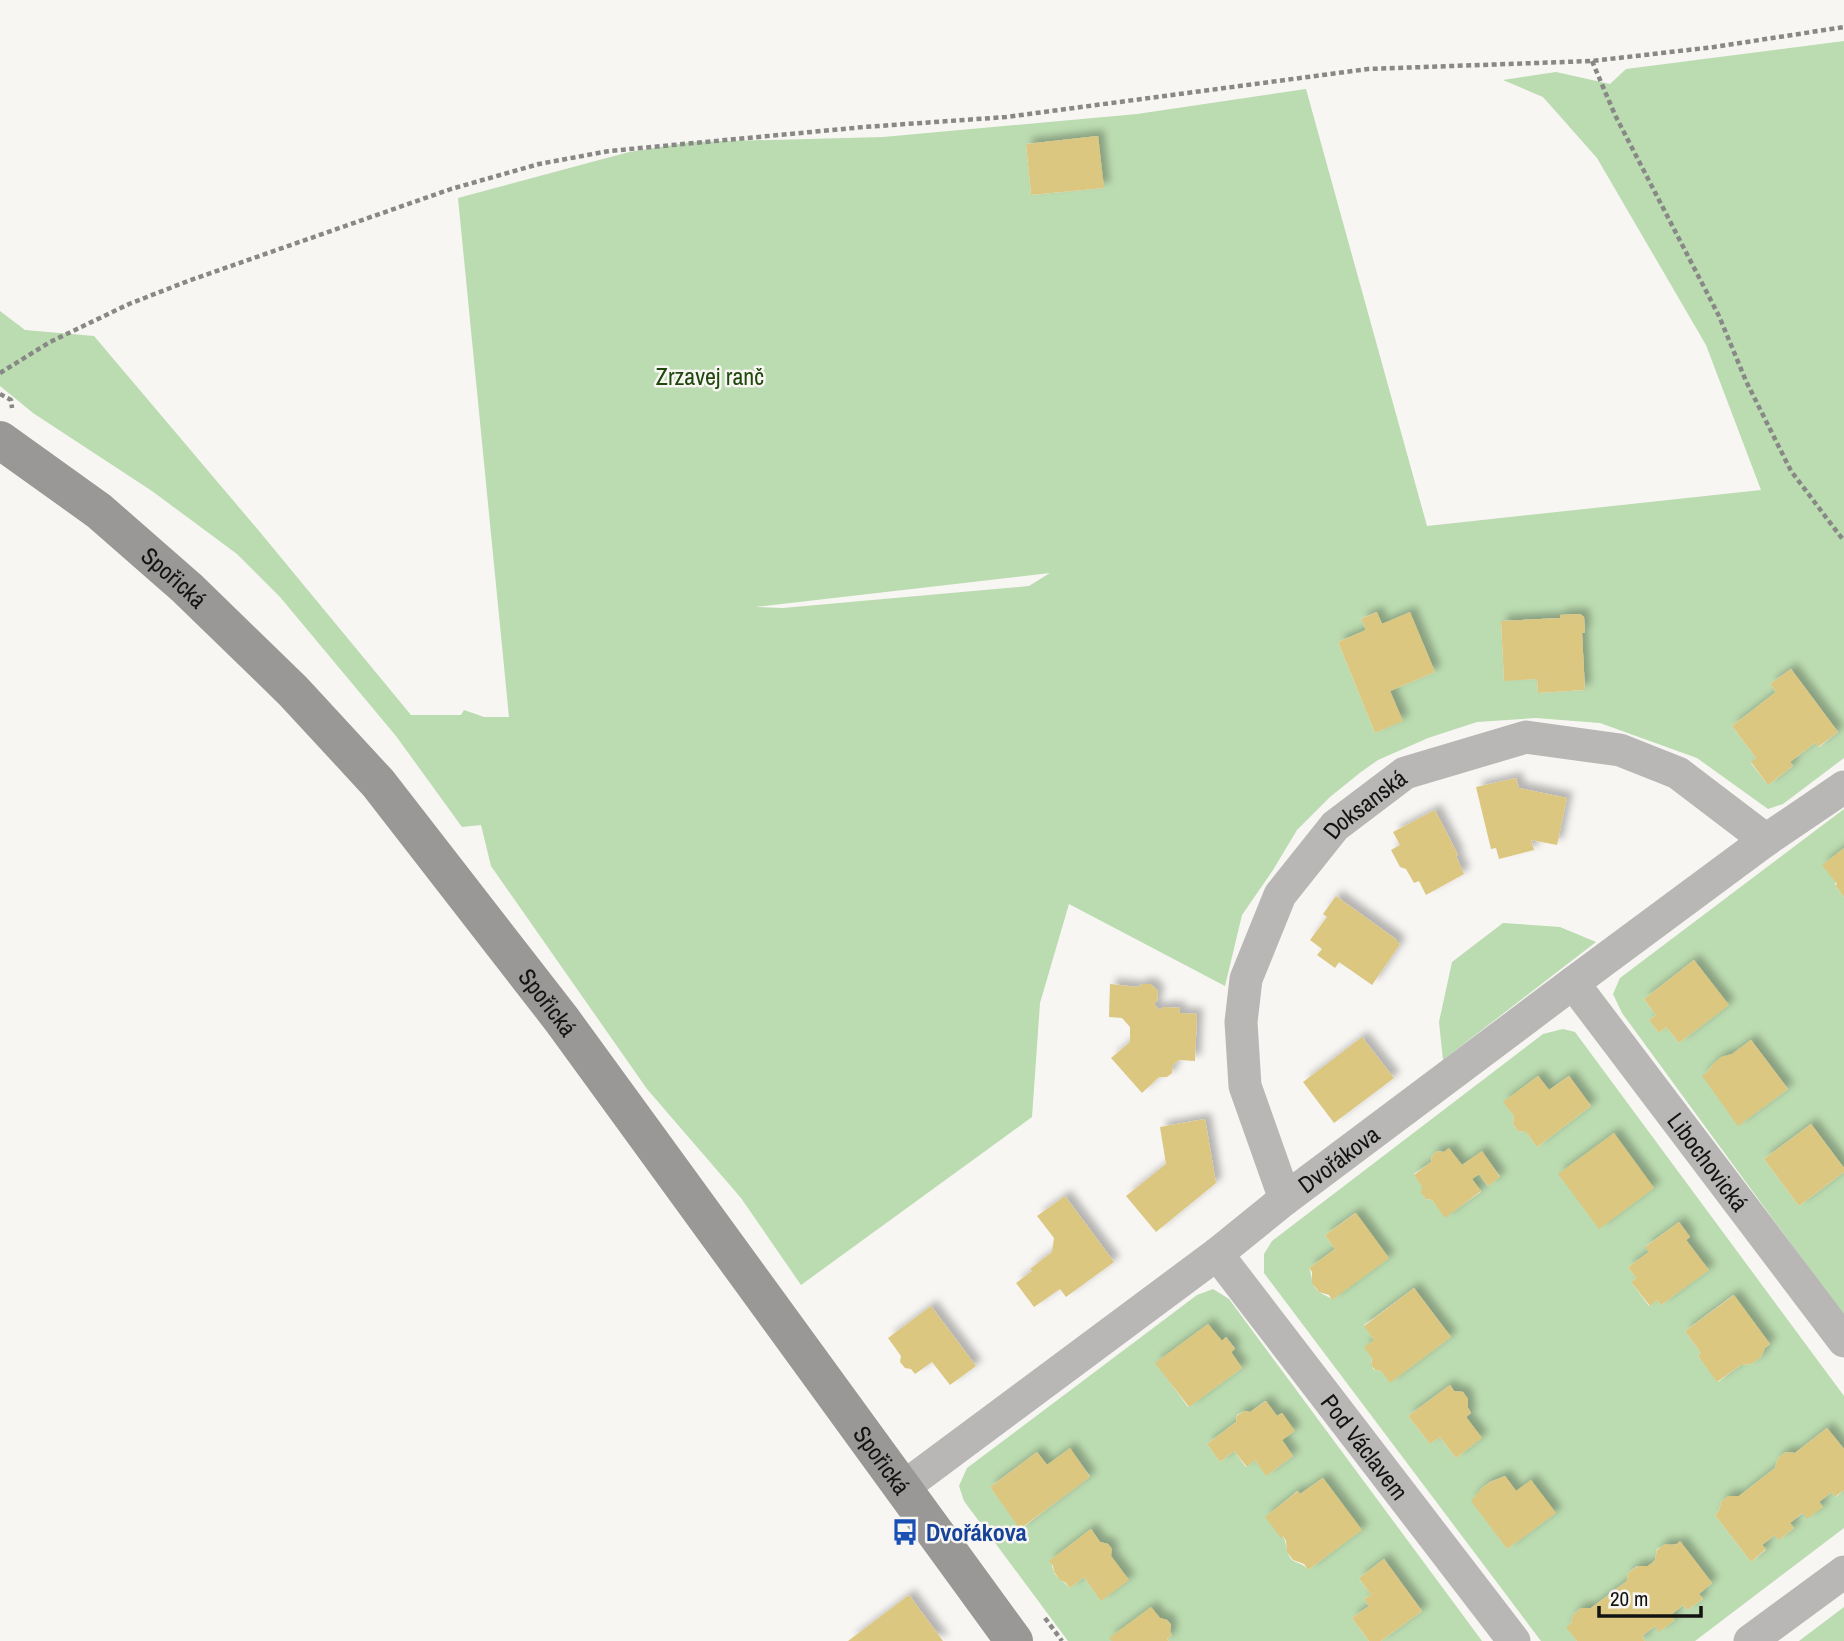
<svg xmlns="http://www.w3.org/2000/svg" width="1844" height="1641" font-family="'Archivo Narrow',sans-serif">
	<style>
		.green { fill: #bbdbb0; fill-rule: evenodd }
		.building { fill: #dcc781; filter: url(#shadow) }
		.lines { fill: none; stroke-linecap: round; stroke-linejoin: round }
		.path { stroke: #888886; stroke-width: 4.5; stroke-dasharray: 5 3.5; stroke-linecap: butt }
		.street { stroke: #b8b7b6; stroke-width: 33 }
		.secondary { stroke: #999896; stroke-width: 38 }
		.labels { text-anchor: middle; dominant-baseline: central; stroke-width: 5; stroke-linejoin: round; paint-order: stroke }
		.park-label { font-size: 24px; fill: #20480d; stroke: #f7f6f3 }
		.street-label { font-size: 24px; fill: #131312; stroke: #f7f6f3 }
		.transit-label { font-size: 24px; font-weight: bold; fill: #164399; stroke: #f7f6f3; text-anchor: start }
	</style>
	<defs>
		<filter id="shadow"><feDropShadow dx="6" dy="-6" stdDeviation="3.5" flood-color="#0004"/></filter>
	</defs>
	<rect width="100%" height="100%" fill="#f7f6f3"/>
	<g class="green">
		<path d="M1844,41V758L1783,804L1768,809L1697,758L1600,723L1536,718L1477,722L1428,738L1378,760L1361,772L1330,797L1297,830L1273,870L1242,915L1225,986L1069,904L1040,1003L1032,1117L801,1285L741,1198L647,1089L491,866L481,825L462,827L396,736L280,597L237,554L152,491L33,413L0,386V311L25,330L94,336L259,531L411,715H461L464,710L484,717H509L458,198L629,152L692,142L883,137L1137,114L1306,89L1427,526L1761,490L1706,345L1597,158L1543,97L1503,80L1556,72L1610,84L1626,69ZM1098,136L1103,188L1031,195L1026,144ZM1050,573L1029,586L783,608L755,607ZM1376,612L1382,624L1410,613L1435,672L1390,691L1402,721L1375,733L1338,642L1366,630L1361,619ZM1580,614L1584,617L1585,632L1582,633L1585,690L1538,693L1537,679L1504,680L1501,621L1560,618V615ZM1791,669L1838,732L1819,747L1815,743L1790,762L1793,766L1768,785L1751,763L1756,758L1732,726L1776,692L1770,684Z"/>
		<path d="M1844,809V848L1835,885L1844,897V1168L1811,1124L1764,1159L1799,1206L1844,1172V1316L1622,1013L1613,994L1620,978ZM1694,960L1728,1005L1679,1043L1666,1027L1659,1033L1649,1020L1656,1015L1644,999ZM1751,1040L1788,1089L1738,1125L1707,1072C1715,1060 1719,1061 1731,1055C1738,1051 1745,1044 1751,1040Z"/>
		<path d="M1503,923L1560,927L1596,942L1443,1060L1439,1022L1452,962Z"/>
		<path d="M1563,1029L1575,1032L1844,1396V1449L1827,1428L1795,1453L1786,1452L1778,1458L1775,1468L1739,1496L1728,1497L1721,1502L1719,1511L1715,1515L1751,1562L1766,1550L1762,1545L1775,1535L1780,1539L1794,1528L1790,1523L1803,1513L1823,1507L1819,1502L1832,1492L1836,1497L1844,1490V1528L1695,1641H1645L1642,1636L1655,1626L1660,1631L1674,1620L1671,1615L1683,1605L1687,1610L1703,1599L1699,1594L1712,1583L1680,1542C1673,1547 1667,1543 1657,1549L1655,1560L1652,1563L1648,1566H1637L1628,1573L1627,1581L1591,1608H1581L1573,1615L1571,1623L1567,1627L1577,1641H1541L1264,1273V1254L1272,1241L1543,1034ZM1538,1076L1549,1090L1569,1076L1591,1106L1537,1147L1526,1132L1518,1131L1513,1124L1514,1116L1504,1102ZM1437,1151L1444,1152L1462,1165L1482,1152L1500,1176L1488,1186L1479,1174L1472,1179L1481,1192L1445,1217L1432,1200L1426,1199L1422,1193V1187L1414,1174L1431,1162L1432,1156ZM1355,1213L1388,1258L1332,1299C1328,1296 1321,1294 1317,1290C1311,1284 1312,1274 1309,1268L1335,1249L1325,1235ZM1679,1222L1690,1237L1686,1240L1708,1270L1661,1305L1657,1300L1649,1306L1631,1282L1636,1278L1628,1267L1649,1252L1646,1246ZM1414,1288L1451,1337L1390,1382L1381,1371L1374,1370L1371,1364L1374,1340L1364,1325ZM1733,1295L1770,1344L1765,1348L1761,1357L1751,1364L1741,1365L1718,1382L1698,1356L1701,1353L1685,1331ZM1450,1385L1454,1391L1463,1392C1468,1400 1466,1406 1471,1413L1466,1417L1481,1438L1456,1458L1440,1437L1430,1444L1408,1416ZM1505,1476L1516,1491L1555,1513L1507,1549L1472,1501L1482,1488L1490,1482Z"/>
		<path d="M1213,1289L1229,1299L1482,1641H1381L1422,1611L1384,1559L1359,1578L1371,1595L1364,1599L1369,1606L1352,1618L1369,1641H1169L1167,1639L1172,1635L1170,1632L1171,1624L1167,1620L1160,1618L1112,1641H1068L964,1501L959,1486L967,1468L1197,1295ZM1208,1324L1222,1341L1226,1337L1235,1348L1231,1352L1242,1368L1188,1407L1156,1363ZM1265,1401L1277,1416L1282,1413L1294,1431L1282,1440L1293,1456L1267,1475L1255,1460L1246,1467L1234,1451L1220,1462L1207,1444L1236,1422L1237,1415L1244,1411L1250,1412ZM1070,1449L1090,1476L1021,1529L990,1487L1037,1452L1047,1465ZM1323,1478L1361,1530L1308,1570C1303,1563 1298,1564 1292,1560C1286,1554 1287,1543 1283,1536L1281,1537L1266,1517L1297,1491L1300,1494ZM1091,1529L1100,1542L1108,1544L1111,1549L1101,1600L1084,1577L1070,1588C1065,1582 1060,1581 1055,1574C1052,1569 1053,1566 1050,1561Z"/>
		<path d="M1844,1607V1641H1799Z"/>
	</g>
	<g class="building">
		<path d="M1098,136L1104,188L1031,195L1026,144Z"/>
		<path d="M1377,612L1382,624L1410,612L1435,672L1390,691L1403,721L1375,733L1338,642L1366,630L1361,619Z"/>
		<path d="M1580,614L1584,617L1585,633H1582L1585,690L1538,693L1537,679L1504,681L1501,621L1560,618V615Z"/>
		<path d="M1791,669L1838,732L1818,747L1815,743L1790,762L1793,766L1768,785L1751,762L1756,758L1732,726L1776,692L1770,684Z"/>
		<path d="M1516,778L1519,788L1567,798L1557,845L1531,840L1534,850L1499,859L1496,848L1491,849L1476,787Z"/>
		<path d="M1435,810L1458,855L1456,856L1464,874L1426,895L1419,881L1414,883L1406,869L1400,867L1391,850L1400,845L1393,832Z"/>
		<path d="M1844,848V897L1835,885L1837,884L1822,865Z"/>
		<path d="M1336,896L1397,940V942L1400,944L1372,985L1339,962L1335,968L1317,955L1322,949L1310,940L1327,917L1323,914Z"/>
		<path d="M1694,960L1729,1005L1679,1043L1666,1027L1659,1033L1649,1020L1656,1015L1644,999Z"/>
		<path d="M1110,984L1138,987L1142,984H1151L1158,991L1157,1001L1154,1004L1160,1010L1163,1007L1180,1008L1179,1013L1197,1014L1195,1061L1179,1060L1173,1065L1172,1073L1167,1077H1159L1142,1093L1111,1058L1130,1042V1027L1122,1018L1109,1017Z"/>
		<path d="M1362,1037L1394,1078L1334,1123L1303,1082Z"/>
		<path d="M1751,1040L1788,1089L1738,1126L1702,1076L1707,1072L1713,1064L1721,1057L1732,1054Z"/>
		<path d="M1538,1076L1549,1090L1569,1076L1591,1106L1537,1147L1526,1132L1518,1131L1513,1124L1514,1116L1503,1102Z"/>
		<path d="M1205,1119L1216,1183L1156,1232L1126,1196L1166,1164L1160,1127Z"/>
		<path d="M1811,1124L1844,1168V1172L1799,1206L1764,1159Z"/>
		<path d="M1614,1133L1654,1188L1599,1229L1558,1174Z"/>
		<path d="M1449,1148L1462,1165L1482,1151L1500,1177L1488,1186L1479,1174L1472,1179L1481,1191L1445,1218L1432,1200L1426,1199L1421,1193L1422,1187L1414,1175L1431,1162L1432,1156L1437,1151L1444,1152Z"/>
		<path d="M1065,1196L1114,1262L1066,1297L1060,1289L1034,1307L1016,1283L1032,1271L1030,1269L1052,1252L1054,1238L1037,1216Z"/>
		<path d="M1356,1213L1389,1258L1332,1300L1329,1295L1319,1292L1312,1283V1272L1309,1268L1335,1249L1325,1235Z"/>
		<path d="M1679,1222L1690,1237L1686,1240L1709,1270L1661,1305L1657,1300L1650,1306L1631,1282L1636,1278L1628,1267L1649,1252L1645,1247Z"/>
		<path d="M1414,1288L1451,1337L1390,1383L1381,1371L1375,1370L1371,1365L1372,1358L1364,1347L1374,1340L1364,1326Z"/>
		<path d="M1734,1295L1770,1344L1765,1348L1761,1357L1751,1364L1741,1365L1717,1382L1698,1356L1701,1353L1685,1331Z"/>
		<path d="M931,1306L976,1366L950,1385L932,1362L915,1374L911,1369L905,1368L900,1362L901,1356L888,1338Z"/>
		<path d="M1208,1324L1222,1341L1226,1337L1235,1349L1231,1352L1242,1368L1189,1407L1155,1363Z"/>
		<path d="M1450,1385L1454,1391L1463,1392L1468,1399V1408L1471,1413L1466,1417L1482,1438L1456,1458L1440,1437L1430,1444L1408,1416Z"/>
		<path d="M1266,1401L1277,1416L1282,1413L1295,1431L1282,1440L1293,1456L1266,1476L1255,1460L1247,1467L1234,1451L1220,1462L1207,1444L1236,1422L1237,1416L1244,1411L1250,1412Z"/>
		<path d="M1827,1428L1844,1449V1490L1835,1497L1832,1492L1819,1502L1823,1507L1807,1519L1803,1513L1801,1514L1790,1523L1794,1528L1779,1540L1775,1535L1762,1545L1766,1549L1751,1562L1715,1515L1719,1511L1721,1502L1728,1496H1739L1775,1468L1778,1458L1786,1452L1795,1453Z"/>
		<path d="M1070,1448L1090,1477L1020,1529L990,1487L1037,1452L1047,1465Z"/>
		<path d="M1505,1476L1516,1491L1531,1480L1556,1513L1507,1549L1471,1501L1482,1488L1490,1482Z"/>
		<path d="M1323,1478L1362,1530L1308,1570L1304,1564L1293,1560L1287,1552L1286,1541L1283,1536L1281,1538L1265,1517L1298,1491L1300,1494Z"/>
		<path d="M1091,1529L1100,1542L1108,1544L1112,1549L1111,1556L1129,1580L1101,1601L1084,1577L1070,1588L1066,1583L1060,1580L1054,1572L1053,1566L1049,1561Z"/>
		<path d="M1680,1541L1712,1583L1699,1594L1703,1599L1687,1610L1683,1605L1671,1615L1675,1620L1659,1632L1655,1626L1642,1636L1645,1641H1577L1566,1627L1571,1623L1573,1615L1581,1608H1591L1627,1581L1628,1573L1638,1566H1648L1652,1563L1655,1560L1657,1550L1665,1544L1676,1545Z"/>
		<path d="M1384,1559L1422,1611L1381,1641H1369L1352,1618L1369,1606L1364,1599L1371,1595L1359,1578Z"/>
		<path d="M909,1595L943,1641H848Z"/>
		<path d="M1151,1607L1160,1618L1167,1620L1171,1625L1170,1632L1172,1635L1167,1639L1169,1641H1112L1109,1638Z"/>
	</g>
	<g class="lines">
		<g class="path">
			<path d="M1592,61L1615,115L1719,316L1746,381L1791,471L1844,541"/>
			<path d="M0,373L50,342L129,304L188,281L451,189L539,164L609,151L864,127L1006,117L1368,69L1592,61L1714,47L1844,27"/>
			<path d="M0,394L11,400L12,408"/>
			<path d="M1045,1618L1062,1641"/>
		</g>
		<g class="street">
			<path id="s1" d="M1573,983L1844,1341"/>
			<path id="s2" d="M1285,1199L1245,1086L1241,1022L1246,979L1280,895L1335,826L1405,773L1526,737L1620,750L1678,773L1766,840"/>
			<path id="s3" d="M1217,1254L1514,1641"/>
			<path id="s4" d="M901,1489L1217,1254L1285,1199L1573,983L1766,840L1844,787"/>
			<path d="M1750,1641L1844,1572"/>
		</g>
		<path class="secondary" id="s5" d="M0,440L99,511L187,588L293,691L378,783L562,1020L1014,1641"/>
	</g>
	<defs>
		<symbol id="bus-bare" viewBox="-9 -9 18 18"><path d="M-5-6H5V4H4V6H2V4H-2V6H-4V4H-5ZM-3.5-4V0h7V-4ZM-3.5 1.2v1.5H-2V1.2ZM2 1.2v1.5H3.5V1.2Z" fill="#1a4fb4" stroke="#f7f6f3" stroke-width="2.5" paint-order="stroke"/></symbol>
	</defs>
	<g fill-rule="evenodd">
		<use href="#bus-bare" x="886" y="1513" width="38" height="38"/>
	</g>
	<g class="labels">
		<g class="park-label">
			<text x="710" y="376">Zrzavej ranč</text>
		</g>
		<g class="street-label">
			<text stroke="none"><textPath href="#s5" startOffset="222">Spořická</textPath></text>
			<text stroke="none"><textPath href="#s2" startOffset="443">Doksanská</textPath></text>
			<text stroke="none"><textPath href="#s5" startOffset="789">Spořická</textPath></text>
			<text stroke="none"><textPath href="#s4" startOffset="548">Dvořákova</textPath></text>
			<text stroke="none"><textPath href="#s1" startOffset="224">Libochovická</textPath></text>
			<text stroke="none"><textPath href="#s3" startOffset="243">Pod Václavem</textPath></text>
			<text stroke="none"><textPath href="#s5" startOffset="1356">Spořická</textPath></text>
		</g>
		<g class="transit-label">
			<text x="926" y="1532">Dvořákova</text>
		</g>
	</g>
	<path d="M1599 1606v10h102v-10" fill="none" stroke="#131312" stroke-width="3.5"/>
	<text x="1610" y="1606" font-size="21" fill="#131312" stroke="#f7f6f3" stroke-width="5" paint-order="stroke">20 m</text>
</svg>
